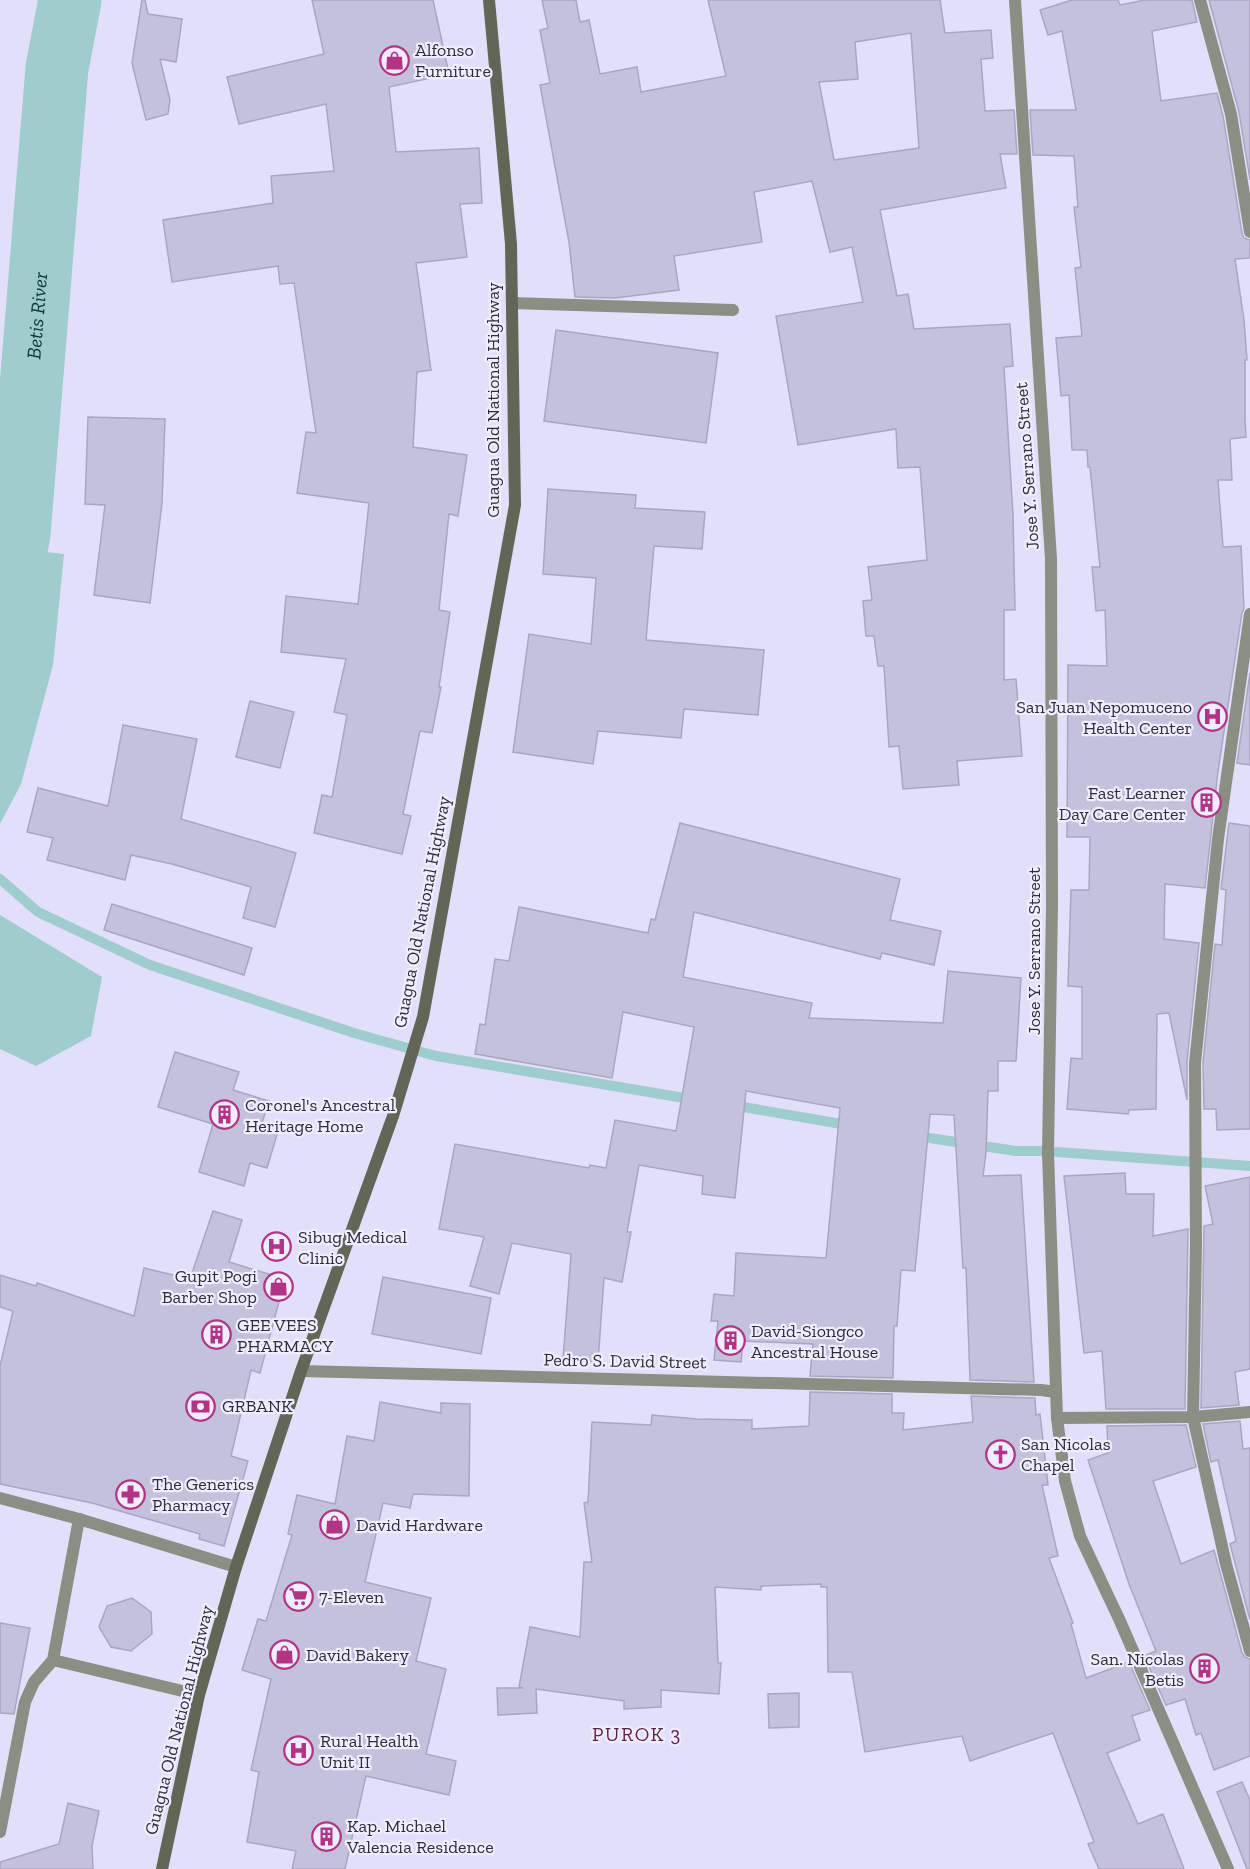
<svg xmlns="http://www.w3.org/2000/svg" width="1250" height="1869" font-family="'Zilla Slab',serif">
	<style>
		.water { fill: #9fcccd }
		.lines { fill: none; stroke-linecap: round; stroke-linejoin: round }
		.stream { stroke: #9fcccd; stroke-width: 10 }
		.river { stroke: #9fcccd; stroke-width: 63 }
		.building { fill: #c4c1dc; stroke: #aaa6c1; stroke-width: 1.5; fill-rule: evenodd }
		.lane { stroke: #8b8e83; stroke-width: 12 }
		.street { stroke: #8b8e83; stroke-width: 12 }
		.secondary { stroke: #626656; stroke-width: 12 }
		.labels { text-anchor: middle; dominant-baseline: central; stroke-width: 4.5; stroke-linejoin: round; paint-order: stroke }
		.poi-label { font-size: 18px; fill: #2e2d37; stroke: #efedff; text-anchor: start }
		.street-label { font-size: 18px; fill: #2e2d37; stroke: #efedff }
		.water-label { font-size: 20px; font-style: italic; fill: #0b3839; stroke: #efedff }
		.neighbourhood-label { font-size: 20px; letter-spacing: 1.5px; fill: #602348; stroke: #efedff }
	</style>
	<rect width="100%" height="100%" fill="#e2dffb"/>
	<g class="water">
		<path d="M0,547L64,554L53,665L21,784L0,824Z"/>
		<path d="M0,915L102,977L91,1036L36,1066L0,1049Z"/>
	</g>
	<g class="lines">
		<g class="stream">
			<path d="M0,879L38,912L150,965L354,1033L436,1056L696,1100"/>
			<path d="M732,1105L853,1126"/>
			<path d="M916,1136L1016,1151H1046"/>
			<path d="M1057,1152L1250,1166"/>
		</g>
		<path class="river" id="s1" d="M0,629L19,534L57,68L70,0"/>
	</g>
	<g class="building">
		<path d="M142,0H145L148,14L182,19L176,62L160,59L170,100L168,114L146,120L132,63Z"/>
		<path d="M312,0H433L449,74L389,87L396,152L479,148L482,203L460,204L467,257L416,263L431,370L417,372L413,447L467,455L458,516L449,514L439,610L450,612L439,687H441L432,733L420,731L403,814L411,816L402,854L314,833L322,795L332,797L347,715L334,712L346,659L281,652L286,596L358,604L369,503L297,493L306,432L316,433L294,283L280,284L278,266L172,282L163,220L273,203L271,176L334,171L326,104L239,124L227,77L324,54Z"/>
		<path d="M542,0H576L580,22L589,20L600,74L637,67L641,92L726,76L708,0H940L945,33L991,30L993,58L981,59L985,111L1014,110L1017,154H1000L1006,188L880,210L897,296L908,294L914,329L1010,324L1013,366L1004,367L1013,515L1015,610H1004V680L1016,679L1022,756L957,761L959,785L903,789L899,746L889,747L884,666H878L874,636H866L863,601L872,600L868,567L927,560L920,467L898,468L896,429L798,445L776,316L863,302L852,247L830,252L812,181L754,192L762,242L674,256L679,290L615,298L575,297L569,242L540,85L550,83L540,30L548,28ZM911,33L919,148L834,160L819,82L858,79L855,42Z"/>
		<path d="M1072,0H1118L1120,5L1145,0H1192L1197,22L1152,31L1161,101L1217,93L1223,116L1242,233L1244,238L1250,240V258L1235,259L1244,320L1247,360H1245V419L1246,437L1230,439L1232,480H1218L1223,547L1241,546L1244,608L1242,613L1218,771L1205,888L1165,884L1164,939L1199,943L1187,1062V1100L1169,1013L1157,1014L1156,1109L1129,1110L1128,1114L1067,1109L1071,1058L1082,1059V987L1068,986L1071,890H1089L1090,837H1067L1068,665L1107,666L1105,610L1096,611L1092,567H1100L1090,467H1088L1087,450H1072L1069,395L1061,396L1056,338L1082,336L1075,268L1081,267L1074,207H1078L1074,156L1033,155L1030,110H1076L1062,31L1048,35L1040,10Z"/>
		<path d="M1209,0H1250V180L1239,112Z"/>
		<path d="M556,330L718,353L706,443L544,421Z"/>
		<path d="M88,417L165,419L162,503L150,603L94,595L105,505L85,504Z"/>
		<path d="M548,489L636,495L635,508L705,512L702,549L654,546L646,640L764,650L758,715L684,709L681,738L598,731L593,764L513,752L529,634L591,644L596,578L543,574Z"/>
		<path d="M1250,673V765L1237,763Z"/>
		<path d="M250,701L294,712L280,768L236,757Z"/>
		<path d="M123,725L197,739L181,819L296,853L275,927L243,918L251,887L172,864L131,855L125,880L47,860L53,838L27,832L38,788L108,806Z"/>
		<path d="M680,823L900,879L890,920L941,931L934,965L882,953L880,959L694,912L683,977L812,1003L809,1018L943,1023L948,971L1021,978L1016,1061H998V1091H988L986,1153L983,1176L1021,1175L1034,1382L970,1380L966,1268H963L954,1115L930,1114L915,1271L901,1270L897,1326H894L893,1378L810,1376L813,1344L743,1341L741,1362L714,1360L718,1321H711L714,1294L734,1296L736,1253L826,1258L840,1108L746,1091L735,1198L702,1194L703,1176L639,1165L627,1232H631L622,1282L604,1278L598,1362L563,1359L571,1254L512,1243L499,1294L470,1286L484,1237L439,1229L455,1144L589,1168L590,1165L606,1168L615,1120L676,1131L694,1027L623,1012L612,1078L475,1054L480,1024L485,1025L495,959L509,961L519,907L648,933L651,919L655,920Z"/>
		<path d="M1229,823L1250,826V1129L1217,1130L1216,1109H1204L1203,1063L1215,944L1222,945L1226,890L1221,889Z"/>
		<path d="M112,904L252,948L244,975L104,930Z"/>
		<path d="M175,1052L239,1072L233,1090L269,1101L262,1123L279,1128L267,1168L250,1163L244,1186L199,1172L213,1124L158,1107Z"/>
		<path d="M1125,1173L1126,1194H1154L1153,1236L1188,1229L1185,1409H1106L1102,1351L1084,1353L1064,1176Z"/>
		<path d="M1250,1177V1369L1235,1372L1239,1405L1201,1408L1204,1226L1213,1224L1205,1186Z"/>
		<path d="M213,1211L242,1220L229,1262L285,1279L260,1373L251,1370L231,1456L248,1461L224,1546L199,1539L200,1534L92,1503L0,1484V1366L13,1311L0,1307V1275L36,1286L37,1283L134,1316L144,1268L190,1279Z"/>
		<path d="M383,1277L491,1298L481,1354L372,1334Z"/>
		<path d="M810,1392L892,1394V1413H904L903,1430L973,1422L971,1396L1035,1398L1036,1415L1040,1414L1048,1485H1042L1058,1556L1049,1558L1073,1623L1071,1624L1086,1678L1129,1662L1150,1710L1132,1716L1140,1740L1107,1753L1138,1824L1163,1814L1184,1869H1099L1088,1844L1094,1842L1053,1733L970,1761L962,1736L865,1752L852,1672H828L827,1587H821V1584L761,1586V1590L715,1587L718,1663H721L719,1694L661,1690V1707L624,1709V1701L536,1689L537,1713L498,1715L497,1688H523L519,1687L530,1627L580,1637L584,1562H592L584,1503L588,1502L592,1422L651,1425L652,1415L697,1419L752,1420V1429L809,1426Z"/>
		<path d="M380,1402L441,1413V1403L470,1404L469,1496L413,1494L410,1508L383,1503L365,1582L431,1598L416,1661L446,1669L426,1754L456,1761L449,1795L366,1776L345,1869H292L296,1851L247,1842L259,1772L251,1770L271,1679L242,1670L258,1619L266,1621L292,1535L288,1534L297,1495L335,1504L347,1436L374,1441Z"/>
		<path d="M1240,1421L1243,1449L1250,1448V1620L1230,1544L1236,1541L1218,1460L1211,1462L1203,1424Z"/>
		<path d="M1186,1425L1196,1467L1153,1481L1181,1564L1214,1550L1242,1653L1245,1657L1250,1659V1756L1214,1770L1201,1733L1196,1735L1185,1699L1166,1705L1144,1656L1156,1651L1129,1584L1088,1460L1108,1453L1107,1426Z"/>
		<path d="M132,1598L151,1612L152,1634L131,1651L111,1647L99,1627L107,1606Z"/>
		<path d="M0,1623L30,1628L14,1714L0,1713Z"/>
		<path d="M799,1693V1727L769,1728L768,1694Z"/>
		<path d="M1242,1782L1250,1800V1869H1247L1217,1792Z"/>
		<path d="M68,1803L99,1811L92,1846L93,1869H0V1862L59,1844Z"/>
	</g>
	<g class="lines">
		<g class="lane">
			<path d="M53,1660L199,1695"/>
			<path d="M0,1832L25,1702L34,1682L53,1660L79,1519"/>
		</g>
		<g class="street">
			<path d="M1015,0L1051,559L1052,905L1048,1153L1057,1418L1065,1481L1080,1536L1120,1621L1228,1869"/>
			<path d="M1200,0L1231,114L1250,232"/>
			<path d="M512,303L733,310"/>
			<path d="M1250,614L1218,839L1195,1063L1196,1244L1193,1417L1226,1564L1250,1651"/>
			<path d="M301,1371L1041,1390L1056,1392"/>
			<path d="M1057,1418L1193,1417L1250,1412"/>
			<path d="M0,1498L79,1519L236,1567"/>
		</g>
		<path class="secondary" d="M162,1869L199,1695L236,1567L301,1371L393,1116L423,1017L515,505L511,244L489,0"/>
	</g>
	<defs>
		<symbol id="shop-ring" viewBox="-11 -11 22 22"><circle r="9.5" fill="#efedff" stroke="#b23585" stroke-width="1.5"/><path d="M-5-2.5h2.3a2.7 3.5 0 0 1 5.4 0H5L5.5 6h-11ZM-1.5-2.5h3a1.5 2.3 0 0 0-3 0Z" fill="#b23585"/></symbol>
		<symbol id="hospital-ring" viewBox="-11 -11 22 22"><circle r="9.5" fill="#efedff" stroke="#b23585" stroke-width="1.5"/><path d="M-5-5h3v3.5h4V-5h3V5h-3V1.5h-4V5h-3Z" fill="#b23585"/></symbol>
		<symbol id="building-ring" viewBox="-11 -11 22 22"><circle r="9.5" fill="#efedff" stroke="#b23585" stroke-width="1.5"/><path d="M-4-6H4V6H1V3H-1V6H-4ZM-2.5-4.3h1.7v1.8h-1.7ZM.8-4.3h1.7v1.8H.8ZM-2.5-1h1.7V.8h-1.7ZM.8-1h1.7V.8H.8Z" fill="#b23585"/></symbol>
		<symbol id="bank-ring" viewBox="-11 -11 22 22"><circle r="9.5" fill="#efedff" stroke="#b23585" stroke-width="1.5"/><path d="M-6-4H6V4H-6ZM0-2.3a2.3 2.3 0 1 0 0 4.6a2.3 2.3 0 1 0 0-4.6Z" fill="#b23585"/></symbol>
		<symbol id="church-ring" viewBox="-11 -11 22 22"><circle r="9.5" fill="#efedff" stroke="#b23585" stroke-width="1.5"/><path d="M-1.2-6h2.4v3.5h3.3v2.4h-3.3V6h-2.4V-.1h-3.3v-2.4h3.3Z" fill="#b23585"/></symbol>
		<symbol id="pharmacy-ring" viewBox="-11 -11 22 22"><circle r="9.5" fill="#efedff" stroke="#b23585" stroke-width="1.5"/><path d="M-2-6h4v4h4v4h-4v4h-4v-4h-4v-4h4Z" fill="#b23585"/></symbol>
		<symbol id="supermarket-ring" viewBox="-11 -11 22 22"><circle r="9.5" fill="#efedff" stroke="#b23585" stroke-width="1.5"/><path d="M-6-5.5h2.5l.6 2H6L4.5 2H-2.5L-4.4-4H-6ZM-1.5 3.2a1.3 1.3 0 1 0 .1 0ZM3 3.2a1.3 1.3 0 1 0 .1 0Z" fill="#b23585"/></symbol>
	</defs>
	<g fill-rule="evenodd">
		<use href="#shop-ring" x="378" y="44" width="33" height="33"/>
		<use href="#hospital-ring" x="1196" y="700" width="33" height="33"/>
		<use href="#building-ring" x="1190" y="786" width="33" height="33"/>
		<use href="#building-ring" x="208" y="1098" width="33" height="33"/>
		<use href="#hospital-ring" x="260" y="1230" width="33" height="33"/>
		<use href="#shop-ring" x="262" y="1270" width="33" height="33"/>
		<use href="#building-ring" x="200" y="1318" width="33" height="33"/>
		<use href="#building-ring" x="714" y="1324" width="33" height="33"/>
		<use href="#bank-ring" x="184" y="1390" width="33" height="33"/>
		<use href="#church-ring" x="984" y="1438" width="33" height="33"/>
		<use href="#pharmacy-ring" x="114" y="1478" width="33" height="33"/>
		<use href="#shop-ring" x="318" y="1508" width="33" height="33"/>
		<use href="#supermarket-ring" x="282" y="1580" width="33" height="33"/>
		<use href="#shop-ring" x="268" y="1638" width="33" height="33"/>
		<use href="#building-ring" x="1188" y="1652" width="33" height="33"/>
		<use href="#hospital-ring" x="282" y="1734" width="33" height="33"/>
		<use href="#building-ring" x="310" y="1820" width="33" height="33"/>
	</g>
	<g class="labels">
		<g class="poi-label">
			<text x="415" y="50">Alfonso<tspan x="415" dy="21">Furniture</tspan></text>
			<text x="1192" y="707" text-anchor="end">San Juan Nepomuceno<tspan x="1192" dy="21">Health Center</tspan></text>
			<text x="1186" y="793" text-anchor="end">Fast Learner<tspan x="1186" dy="21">Day Care Center</tspan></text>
			<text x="245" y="1105">Coronel's Ancestral<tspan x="245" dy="21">Heritage Home</tspan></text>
			<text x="298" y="1237">Sibug Medical<tspan x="298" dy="21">Clinic</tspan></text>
			<text x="257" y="1276" text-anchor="end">Gupit Pogi<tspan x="257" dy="21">Barber Shop</tspan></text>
			<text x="237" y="1325">GEE VEES<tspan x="237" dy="21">PHARMACY</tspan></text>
			<text x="751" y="1331">David-Siongco<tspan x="751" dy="21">Ancestral House</tspan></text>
			<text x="222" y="1406">GRBANK</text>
			<text x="1021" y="1444">San Nicolas<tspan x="1021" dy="21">Chapel</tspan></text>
			<text x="152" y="1484">The Generics<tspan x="152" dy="21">Pharmacy</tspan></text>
			<text x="356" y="1525">David Hardware</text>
			<text x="319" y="1597">7-Eleven</text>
			<text x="306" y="1655">David Bakery</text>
			<text x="1184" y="1659" text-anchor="end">San. Nicolas<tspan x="1184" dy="21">Betis</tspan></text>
			<text x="320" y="1741">Rural Health<tspan x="320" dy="21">Unit II</tspan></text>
			<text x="347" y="1826">Kap. Michael<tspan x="347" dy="21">Valencia Residence</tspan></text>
		</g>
		<g class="street-label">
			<text transform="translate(493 400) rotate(-90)">Guagua Old National Highway</text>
			<text transform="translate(1027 466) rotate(-94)">Jose Y. Serrano Street</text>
			<text transform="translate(422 912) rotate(-79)">Guagua Old National Highway</text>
			<text transform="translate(1034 951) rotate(-90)">Jose Y. Serrano Street</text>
			<text transform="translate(625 1361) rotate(1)">Pedro S. David Street</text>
			<text transform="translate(179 1720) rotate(-76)">Guagua Old National Highway</text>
		</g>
		<g class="water-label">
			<text stroke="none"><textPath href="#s1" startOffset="316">Betis River</textPath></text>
		</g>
		<g class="neighbourhood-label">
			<text x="637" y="1734">PUROK 3</text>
		</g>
	</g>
</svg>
